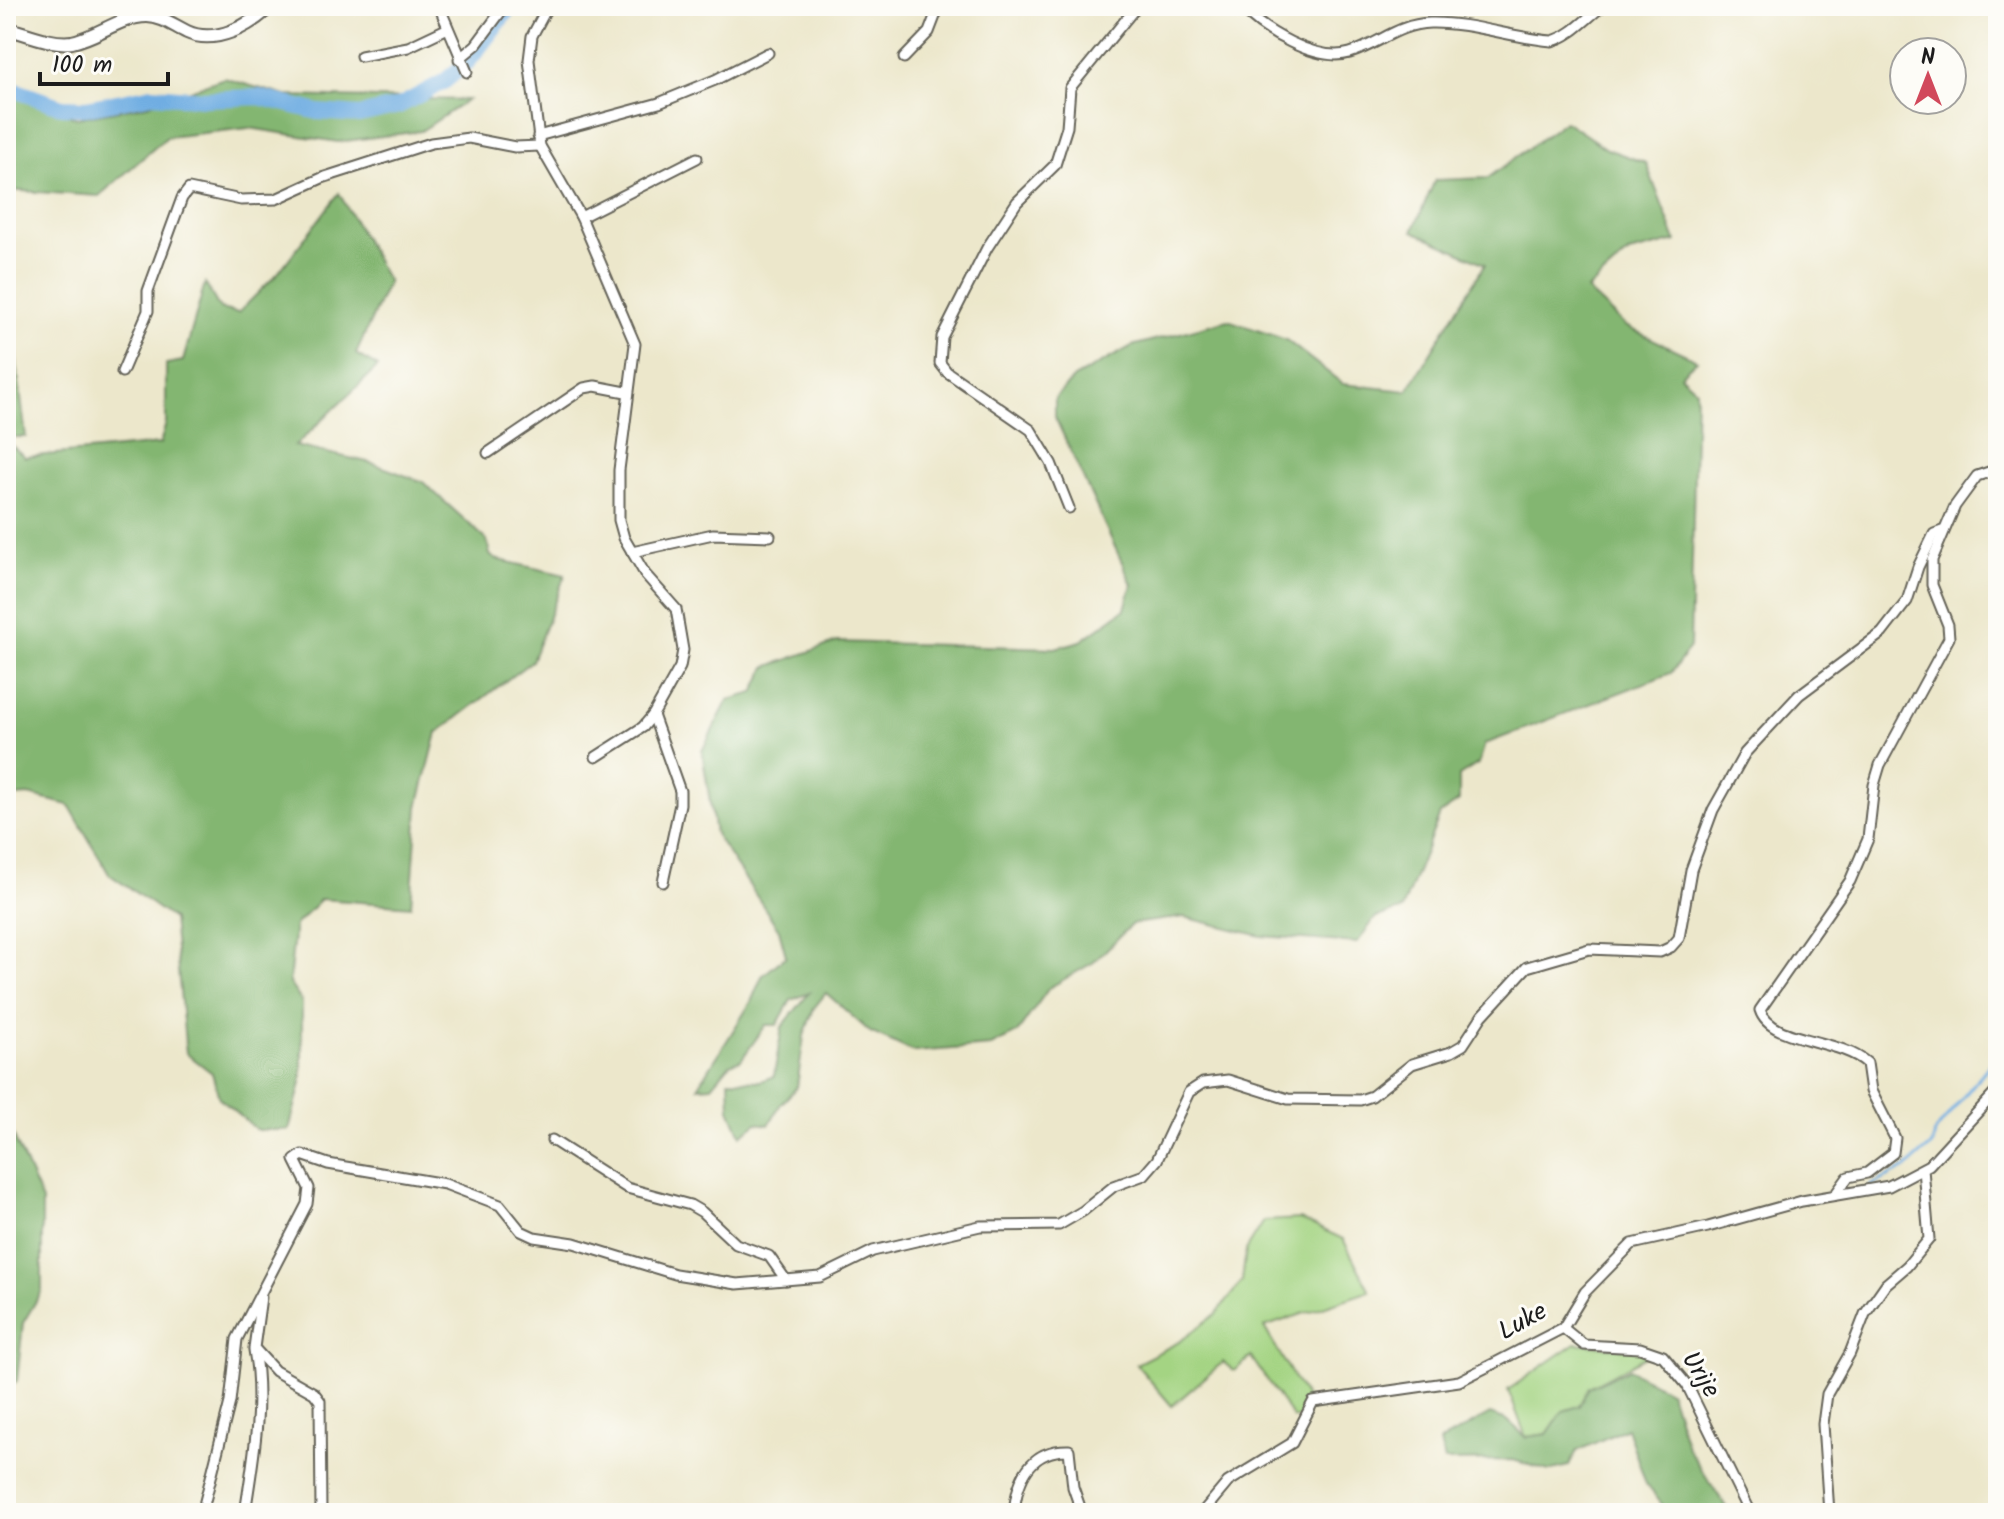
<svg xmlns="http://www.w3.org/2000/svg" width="2004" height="1519" font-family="Kalam,sans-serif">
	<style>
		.green { fill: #a4d483; stroke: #607850; stroke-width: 2 }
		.forest { fill: #83b671; stroke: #506946; stroke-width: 2 }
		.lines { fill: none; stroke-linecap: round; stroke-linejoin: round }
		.stream { stroke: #70ade2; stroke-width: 3 }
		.river { stroke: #70ade2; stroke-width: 16 }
		.minor-casing { stroke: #656359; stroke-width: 13 }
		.secondary-casing { stroke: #656359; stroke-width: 16 }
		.minor { stroke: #fff; stroke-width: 9 }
		.secondary { stroke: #fff; stroke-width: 12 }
		.labels { text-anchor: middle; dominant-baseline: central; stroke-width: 6; stroke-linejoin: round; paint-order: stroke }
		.street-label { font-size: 26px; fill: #1c1c1c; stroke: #fdfcf7 }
	</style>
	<rect width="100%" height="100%" fill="#fdfcf7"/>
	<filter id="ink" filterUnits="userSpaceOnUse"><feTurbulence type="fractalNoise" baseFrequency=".0125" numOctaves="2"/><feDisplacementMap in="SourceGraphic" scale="16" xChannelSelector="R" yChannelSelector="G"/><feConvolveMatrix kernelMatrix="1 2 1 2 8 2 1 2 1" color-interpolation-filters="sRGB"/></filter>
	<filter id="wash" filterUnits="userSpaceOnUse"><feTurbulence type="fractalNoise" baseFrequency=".006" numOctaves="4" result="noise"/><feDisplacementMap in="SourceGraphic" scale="32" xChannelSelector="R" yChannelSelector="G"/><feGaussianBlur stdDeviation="1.8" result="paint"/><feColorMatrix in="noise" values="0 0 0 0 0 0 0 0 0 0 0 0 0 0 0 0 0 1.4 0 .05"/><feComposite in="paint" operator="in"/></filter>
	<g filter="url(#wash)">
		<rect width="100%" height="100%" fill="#ece7cb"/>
		<g class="green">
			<path d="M1300,1219L1343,1239L1370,1291L1264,1327L1307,1400L1300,1418H1293L1251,1357L1234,1371L1223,1362L1172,1406L1136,1364L1179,1342L1216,1314L1242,1281L1246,1250L1264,1221Z"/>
			<path d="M1576,1343L1655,1352L1589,1387L1579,1406L1563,1411L1547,1434L1526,1437L1508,1390Z"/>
		</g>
		<g class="forest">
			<path d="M224,78L286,96L468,100L421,131L338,142L249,128L167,137L99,196L6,190V93L77,118L147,105Z"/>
			<path d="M1565,121L1607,149L1646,163L1676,241L1629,253L1587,290L1625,326L1697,360L1680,375L1696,390L1690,647L1671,673L1485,744L1479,763L1459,776V801L1440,814L1402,910L1376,917L1357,943L1261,936L1184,917L1132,924L1094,962L1049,988L1017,1033L991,1046L914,1052L870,1032L826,993L814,1008L804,1036L797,1087L780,1105L769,1125L757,1123L741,1135L730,1109L729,1080L761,1081L774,1076L782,1027L809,993L791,1000L777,1025H766L741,1060L730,1064L712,1086L698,1087L751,1002L762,976L786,956L779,930L715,834L702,751L728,700L754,693L766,667L837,642L1055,648L1081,641L1125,609L1132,584L1055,417V398L1074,378L1132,346L1228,320L1286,340L1343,384L1407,391L1485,264L1413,231L1435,180L1488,178Z"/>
			<path d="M339,193L388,282L356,354L378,367L295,446L372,463L423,482L487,540L490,555L495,559L565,575L532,661L437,733L418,807L411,906L321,899L295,925L289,983L302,1002V1079L289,1130H257L219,1098L212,1073L186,1053L173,919L109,874L69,805L28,795L6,797V441L25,457L160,444L166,423V364L183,361L205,283L220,309L238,313L278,273Z"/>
			<path d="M6,307L10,312L26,437H6Z"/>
			<path d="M6,1119L42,1201V1291L23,1323L17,1381L6,1388Z"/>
			<path d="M1629,1369L1670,1392L1687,1447L1730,1513H1669L1646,1484L1627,1428L1577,1451L1569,1466L1549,1471L1513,1460L1444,1461L1440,1442L1490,1414L1507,1420L1526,1437L1547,1434L1563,1411L1579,1406L1589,1387Z"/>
		</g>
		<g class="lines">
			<path class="stream" d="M1870,1186L1906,1168L1933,1144L1935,1132L1998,1054"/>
			<path class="river" d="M6,87L62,107L86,108L152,95L204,99L259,97L318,112L359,115L399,106L445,81L469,61L511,6"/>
		</g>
	</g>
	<g filter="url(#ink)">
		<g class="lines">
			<defs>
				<g id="minor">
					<path d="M439,6L467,72"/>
					<path d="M548,6L532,36L529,60L540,146L581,217L635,344L619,470V520L624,538L645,574L676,609L683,650L680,667L653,715L643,727L596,757"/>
					<path d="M1240,6C1262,30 1316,63 1350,53C1379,44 1398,24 1430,23C1471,22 1511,38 1552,41C1572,36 1587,17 1603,6"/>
					<path d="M361,56L408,47L446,29"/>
					<path d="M904,58L929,32L939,6"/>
					<path d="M459,59L476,45L505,6"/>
					<path d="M538,136L659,103L715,80L768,53"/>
					<path d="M581,217L697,158"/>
					<path d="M122,372L148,311V291L182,198L189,189L241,200L276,199L322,178L431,143L469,138L515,147L540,146"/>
					<path d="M488,453L584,388L595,386L626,392"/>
					<path d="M1069,508L1051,463L1031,430L947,372L940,363L942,337L987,248L1017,202L1055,165L1067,127L1070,88L1137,6"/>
					<path d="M632,552L713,534L770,536"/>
					<path d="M653,715L680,791V804L663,882"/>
					<path d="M552,1140L627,1188L690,1205L702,1212L736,1244L769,1256L786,1280"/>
					<path d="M1835,1195L1848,1177L1867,1173L1893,1153L1895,1138L1871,1091L1867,1063C1837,1037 1770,1043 1760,1010L1850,881L1868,839L1874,785L1880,765L1949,638L1948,625L1932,585V560L1955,506L1977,476L1998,469"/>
					<path d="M261,1297L254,1348L275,1371L314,1393L320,1401L321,1513"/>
					<path d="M1563,1328L1584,1345L1640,1348L1663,1356L1687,1385L1750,1513"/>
					<path d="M202,1513L230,1402L237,1339L307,1204L309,1188L295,1160L302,1155L328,1164L445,1184L500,1205L521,1231L534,1237L574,1243L675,1274L737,1284L820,1277L873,1251L980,1226L1059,1225L1083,1211L1114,1186L1144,1175L1157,1160L1189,1092L1203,1083L1228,1080L1288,1099L1360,1100L1372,1096L1412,1064L1451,1052L1463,1045L1482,1016L1527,967L1589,949L1660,952L1671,947L1679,938L1691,870L1713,810L1745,753L1799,695L1882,633L1907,601L1918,567L1934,534L1942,531"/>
					<path d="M245,1513C253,1461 264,1402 254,1350"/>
					<path d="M1014,1513C1017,1479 1030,1449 1069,1450L1073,1487L1082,1513"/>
					<path d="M1202,1513L1228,1482L1292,1443L1313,1402L1459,1381L1495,1363L1563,1328L1585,1292L1632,1244L1708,1227L1802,1201L1889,1186L1929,1165L1998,1090"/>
					<path d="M1829,1513L1823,1424L1827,1394L1850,1353L1865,1314L1886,1284L1907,1266L1929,1239L1923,1169"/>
				</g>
				<path id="secondary" d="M6,28C26,33 51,45 72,42C98,37 120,16 147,16C162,16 174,26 187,32C215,45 250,26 270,6"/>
			</defs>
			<use href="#minor" class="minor-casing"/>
			<use href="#secondary" class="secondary-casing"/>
			<use href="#minor" class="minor"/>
			<use href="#secondary" class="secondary"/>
		</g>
	</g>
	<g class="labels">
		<g class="street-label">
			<text transform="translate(1523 1322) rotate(-29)">Luke</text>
			<text transform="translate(1700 1375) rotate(58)">Urije</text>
		</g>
	</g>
	<rect width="2004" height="1519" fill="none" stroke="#fdfcf7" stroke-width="32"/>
	<g transform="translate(1928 76)"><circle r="38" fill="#fdfcf7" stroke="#a3a29f" stroke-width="2"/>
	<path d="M0-6L14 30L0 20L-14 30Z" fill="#d1495b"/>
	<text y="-12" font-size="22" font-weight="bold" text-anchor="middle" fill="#1c1c1c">N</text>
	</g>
	<path d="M40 72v12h128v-12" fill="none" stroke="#1c1c1c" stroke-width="4"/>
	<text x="52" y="72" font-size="24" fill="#1c1c1c" stroke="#fdfcf7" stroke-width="6" paint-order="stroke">100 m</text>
</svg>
